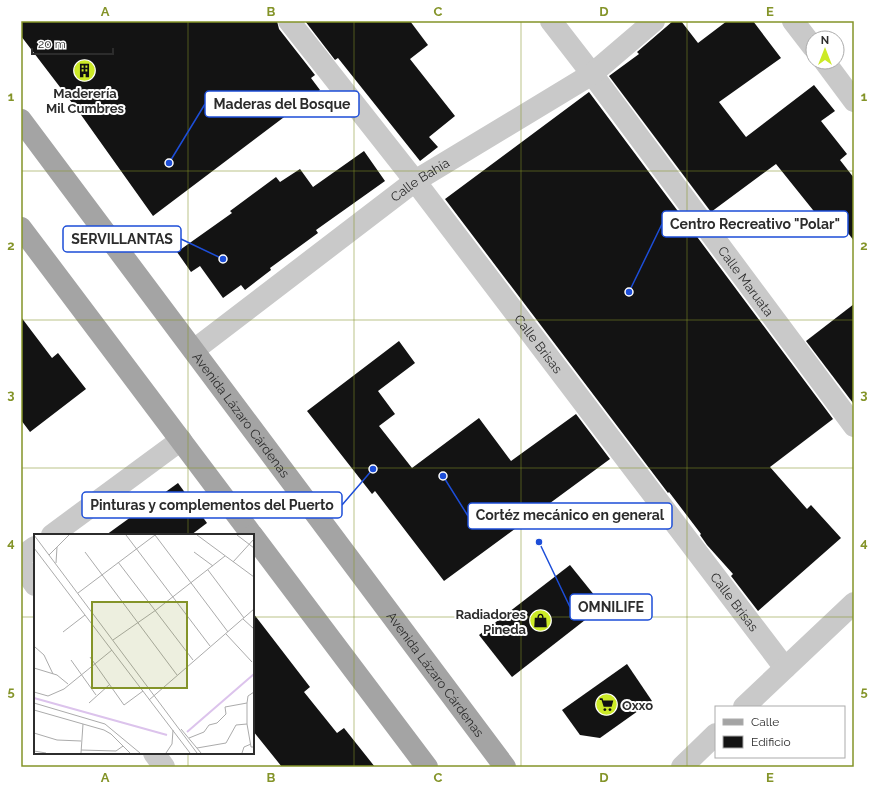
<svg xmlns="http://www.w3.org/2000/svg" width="875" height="788" font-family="Raleway,sans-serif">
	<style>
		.building { fill: #131313 }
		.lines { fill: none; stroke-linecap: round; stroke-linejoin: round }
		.minor { stroke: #c9c9c9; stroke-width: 22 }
		.tertiary { stroke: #c9c9c9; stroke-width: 22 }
		.primary { stroke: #a4a4a4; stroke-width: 22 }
		.grid { fill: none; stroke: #849429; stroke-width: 1; stroke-opacity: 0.55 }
		.labels { text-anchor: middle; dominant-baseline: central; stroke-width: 4; stroke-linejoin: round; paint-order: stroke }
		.poi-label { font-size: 13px; font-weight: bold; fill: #2c2c2c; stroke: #fff }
		.street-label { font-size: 13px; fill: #2c2c2c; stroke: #fff }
		.inset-river { fill: none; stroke: #dcc3ec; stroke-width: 2 }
		.inset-road { fill: none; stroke: #ababab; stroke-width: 1 }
		.view { fill: #849429; fill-opacity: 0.15; stroke: #849429; stroke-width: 2 }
		.inset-edge { fill: none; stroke: #2c2c2c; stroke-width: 2 }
		.leader { fill: none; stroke: #1d4ed8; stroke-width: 1.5 }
		.callout-dot { fill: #1d4ed8; stroke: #fff; stroke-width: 1.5 }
		.callout { fill: #fff; stroke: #1d4ed8; stroke-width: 1.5 }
		.callout-label { font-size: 14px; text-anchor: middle; font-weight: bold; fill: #2c2c2c }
		.neatline { fill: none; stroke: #849429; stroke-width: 1.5 }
		.grid-label { font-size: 13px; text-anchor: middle; font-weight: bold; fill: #849429 }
	</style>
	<rect width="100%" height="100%" fill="#fff"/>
	<g class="building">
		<path d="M21,21H277L279,29L315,75L311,78L320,90L153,216L79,112L21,36Z"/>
		<path d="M305,21H410L428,45L410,59L455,116L429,137L438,147L420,161L338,58L335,60Z"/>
		<path d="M673,21H681L698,43L727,21H753L781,58L719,102L746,137L814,85L835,111L821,121L847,154L840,160L854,178V241L836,217L825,225L776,164L711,212L609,76L639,54L637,52Z"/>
		<path d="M589,92L833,419L770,467L807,509L811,505L841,538L758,611L731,576L733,574L707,545L700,535L701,534L669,492L668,493L445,199Z"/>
		<path d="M364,151L385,181L316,230L318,233L270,268L271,270L245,290L241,285L223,298L200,266L191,272L177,252L232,213L230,211L276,177L280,182L300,169L313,187Z"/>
		<path d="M854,304V403H853L806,341Z"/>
		<path d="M21,317L52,358L58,353L86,389L30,432L21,420Z"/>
		<path d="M399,341L415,363L378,391L395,414L379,426L412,468L479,418L511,461L576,414L610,459L444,581L375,491L372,494L307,411Z"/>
		<path d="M178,483L207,523L191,535H106Z"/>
		<path d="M570,565L603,606L512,677L479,635Z"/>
		<path d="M253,613L310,687L304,692L337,733L344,728L375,767H282L253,731Z"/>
		<path d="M627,664L652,701L600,738L580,735L562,710Z"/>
	</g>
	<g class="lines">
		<g class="minor">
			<path id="s1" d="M289,21L415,181L785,668"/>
			<path id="s2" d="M551,21L592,74L854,426"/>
			<path d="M793,21L813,47"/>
			<path d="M825,62L854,101"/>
			<path id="s3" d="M194,350L415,181L592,74L654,21"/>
			<path d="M52,535L181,440"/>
			<path d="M21,557L35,547"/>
			<path d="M21,565L35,585"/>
			<path d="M154,753L164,767"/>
		</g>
		<g class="tertiary">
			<path d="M744,707L854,603"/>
			<path d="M682,767L716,734"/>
		</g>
		<g class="primary">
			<path id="s4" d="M21,120L505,767"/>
			<path d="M21,228L252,535"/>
			<path d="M253,536L427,767"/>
		</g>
	</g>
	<path class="grid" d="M188,21V535M354,21V767M521,21V767M687,21V767M21,171H854M21,320H854M21,468H854M21,617H35M253,617H854M188,753V767"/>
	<defs>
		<symbol id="building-disc" viewBox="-11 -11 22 22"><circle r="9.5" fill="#ccea27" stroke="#fff"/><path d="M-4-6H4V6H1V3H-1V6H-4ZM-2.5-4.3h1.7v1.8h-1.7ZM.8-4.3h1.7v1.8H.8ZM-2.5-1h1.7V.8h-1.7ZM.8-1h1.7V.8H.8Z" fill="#111"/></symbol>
		<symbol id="shop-disc" viewBox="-11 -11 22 22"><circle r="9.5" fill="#ccea27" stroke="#fff"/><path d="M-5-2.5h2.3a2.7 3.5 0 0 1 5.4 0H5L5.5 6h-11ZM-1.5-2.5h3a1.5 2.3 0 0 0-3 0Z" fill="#111"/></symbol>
		<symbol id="supermarket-disc" viewBox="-11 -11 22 22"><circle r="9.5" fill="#ccea27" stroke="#fff"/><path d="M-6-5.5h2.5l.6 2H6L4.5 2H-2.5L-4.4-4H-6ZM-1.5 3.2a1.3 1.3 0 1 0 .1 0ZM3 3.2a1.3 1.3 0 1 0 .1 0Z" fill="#111"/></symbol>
	</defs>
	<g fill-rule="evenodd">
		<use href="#building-disc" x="72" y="58" width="25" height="25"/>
		<use href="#shop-disc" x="528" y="608" width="25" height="25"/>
		<use href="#supermarket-disc" x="594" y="692" width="25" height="25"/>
	</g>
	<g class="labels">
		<g class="poi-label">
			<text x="85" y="93">Maderería<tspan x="85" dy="15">Mil Cumbres</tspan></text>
			<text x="526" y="614" text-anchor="end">Radiadores<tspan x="526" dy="15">Pineda</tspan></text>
			<text x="622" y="705" text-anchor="start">Oxxo</text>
		</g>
		<g class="street-label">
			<text stroke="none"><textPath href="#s3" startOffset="283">Calle Bahía</textPath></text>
			<text stroke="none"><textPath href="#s2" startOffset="325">Calle Maruata</textPath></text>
			<text stroke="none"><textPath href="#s1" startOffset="408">Calle Brisas</textPath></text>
			<text stroke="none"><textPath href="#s4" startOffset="368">Avenida Lázaro Cárdenas</textPath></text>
			<text stroke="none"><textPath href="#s1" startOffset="732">Calle Brisas</textPath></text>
			<text stroke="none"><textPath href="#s4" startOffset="692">Avenida Lázaro Cárdenas</textPath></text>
		</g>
	</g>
	<g transform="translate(34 534)">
		<rect width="220" height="220" fill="#fff"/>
		<path class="inset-river" d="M0,164L133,201M153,198L220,140"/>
		<path class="inset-road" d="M0,1L163,219M92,1L176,112M121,1L194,98M163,1L220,43M203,1L220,14M0,14L156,219M51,18L143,141M160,18L179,32M15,21L35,1M84,28L159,126M199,28L220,5M22,29L23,13M174,36L210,84M44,59L121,1M209,85L220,95M29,98L51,81M192,100L218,128M79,106L122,76L191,22M1,113L10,121L19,140M56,123L90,171L109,157M37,126L62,161M0,134L23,141L34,150M0,158L14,162L30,155L78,116M115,166L220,75M0,169L71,190L106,219M55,169L75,151M213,169V190L217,213H220M0,176L70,196L77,200L96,219M147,195L167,219M0,199L23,206L47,207M155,204L170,198L175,191L183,189L192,180L191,173L213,169L214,162L220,158M163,214L192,209L202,191L213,190M47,216L82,217L89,212M0,217L12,219M47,219L49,190M132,219L138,210L139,196M208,219L210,213L217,210"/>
		<path class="view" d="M58,68H153V154H58Z"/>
		<rect width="220" height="220" class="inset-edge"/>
	</g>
	<path class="leader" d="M169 163L205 104M629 292L662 224M223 259L181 239M373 469L342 505M443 476L468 516M539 542L570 607"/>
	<g class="callout-dot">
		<circle cx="169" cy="163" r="4"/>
		<circle cx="629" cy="292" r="4"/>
		<circle cx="223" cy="259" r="4"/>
		<circle cx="373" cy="469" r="4"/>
		<circle cx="443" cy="476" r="4"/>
		<circle cx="539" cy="542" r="4"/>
	</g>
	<g class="callout">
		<rect x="205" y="91" width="154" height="26" rx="4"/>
		<rect x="662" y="211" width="186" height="26" rx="4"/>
		<rect x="63" y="226" width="118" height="26" rx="4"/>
		<rect x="82" y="492" width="260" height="26" rx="4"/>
		<rect x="468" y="503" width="204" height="26" rx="4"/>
		<rect x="570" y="594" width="82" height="26" rx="4"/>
	</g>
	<g class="callout-label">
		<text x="282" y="109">Maderas del Bosque</text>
		<text x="755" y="229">Centro Recreativo "Polar"</text>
		<text x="122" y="244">SERVILLANTAS</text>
		<text x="212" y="510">Pinturas y complementos del Puerto</text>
		<text x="570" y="520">Cortéz mecánico en general</text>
		<text x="611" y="612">OMNILIFE</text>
	</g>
	<rect width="875" height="788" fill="none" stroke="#ffffff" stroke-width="44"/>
	<rect x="715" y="706" width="130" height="52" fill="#ffffff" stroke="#ababab"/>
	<rect x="723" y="719" width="20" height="6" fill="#a4a4a4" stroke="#ababab"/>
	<text x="751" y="726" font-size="12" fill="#2c2c2c">Calle</text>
	<rect x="723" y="736" width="20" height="12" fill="#131313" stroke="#ababab"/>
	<text x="751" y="746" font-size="12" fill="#2c2c2c">Edificio</text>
	<g transform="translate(825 50)"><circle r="19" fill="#ffffff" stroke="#ababab"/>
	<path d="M0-3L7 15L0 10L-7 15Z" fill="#ccea27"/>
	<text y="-6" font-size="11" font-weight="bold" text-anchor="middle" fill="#2c2c2c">N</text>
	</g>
	<path d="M32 48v6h81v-6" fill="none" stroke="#2c2c2c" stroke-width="2"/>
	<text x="38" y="48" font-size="12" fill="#2c2c2c" stroke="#ffffff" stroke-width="3" paint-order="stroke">20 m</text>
	<rect x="22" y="22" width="831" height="744" class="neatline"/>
	<g class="grid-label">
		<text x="105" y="16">A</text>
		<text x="271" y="16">B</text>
		<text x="438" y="16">C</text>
		<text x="604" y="16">D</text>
		<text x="770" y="16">E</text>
		<text x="11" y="101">1</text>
		<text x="864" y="101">1</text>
		<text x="11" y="250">2</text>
		<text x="864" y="250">2</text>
		<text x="11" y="399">3</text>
		<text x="864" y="399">3</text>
		<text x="11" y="547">4</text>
		<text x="864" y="547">4</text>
		<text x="11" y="696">5</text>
		<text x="864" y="696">5</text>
		<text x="105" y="782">A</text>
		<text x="271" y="782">B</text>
		<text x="438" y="782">C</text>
		<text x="604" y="782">D</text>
		<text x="770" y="782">E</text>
	</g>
</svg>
